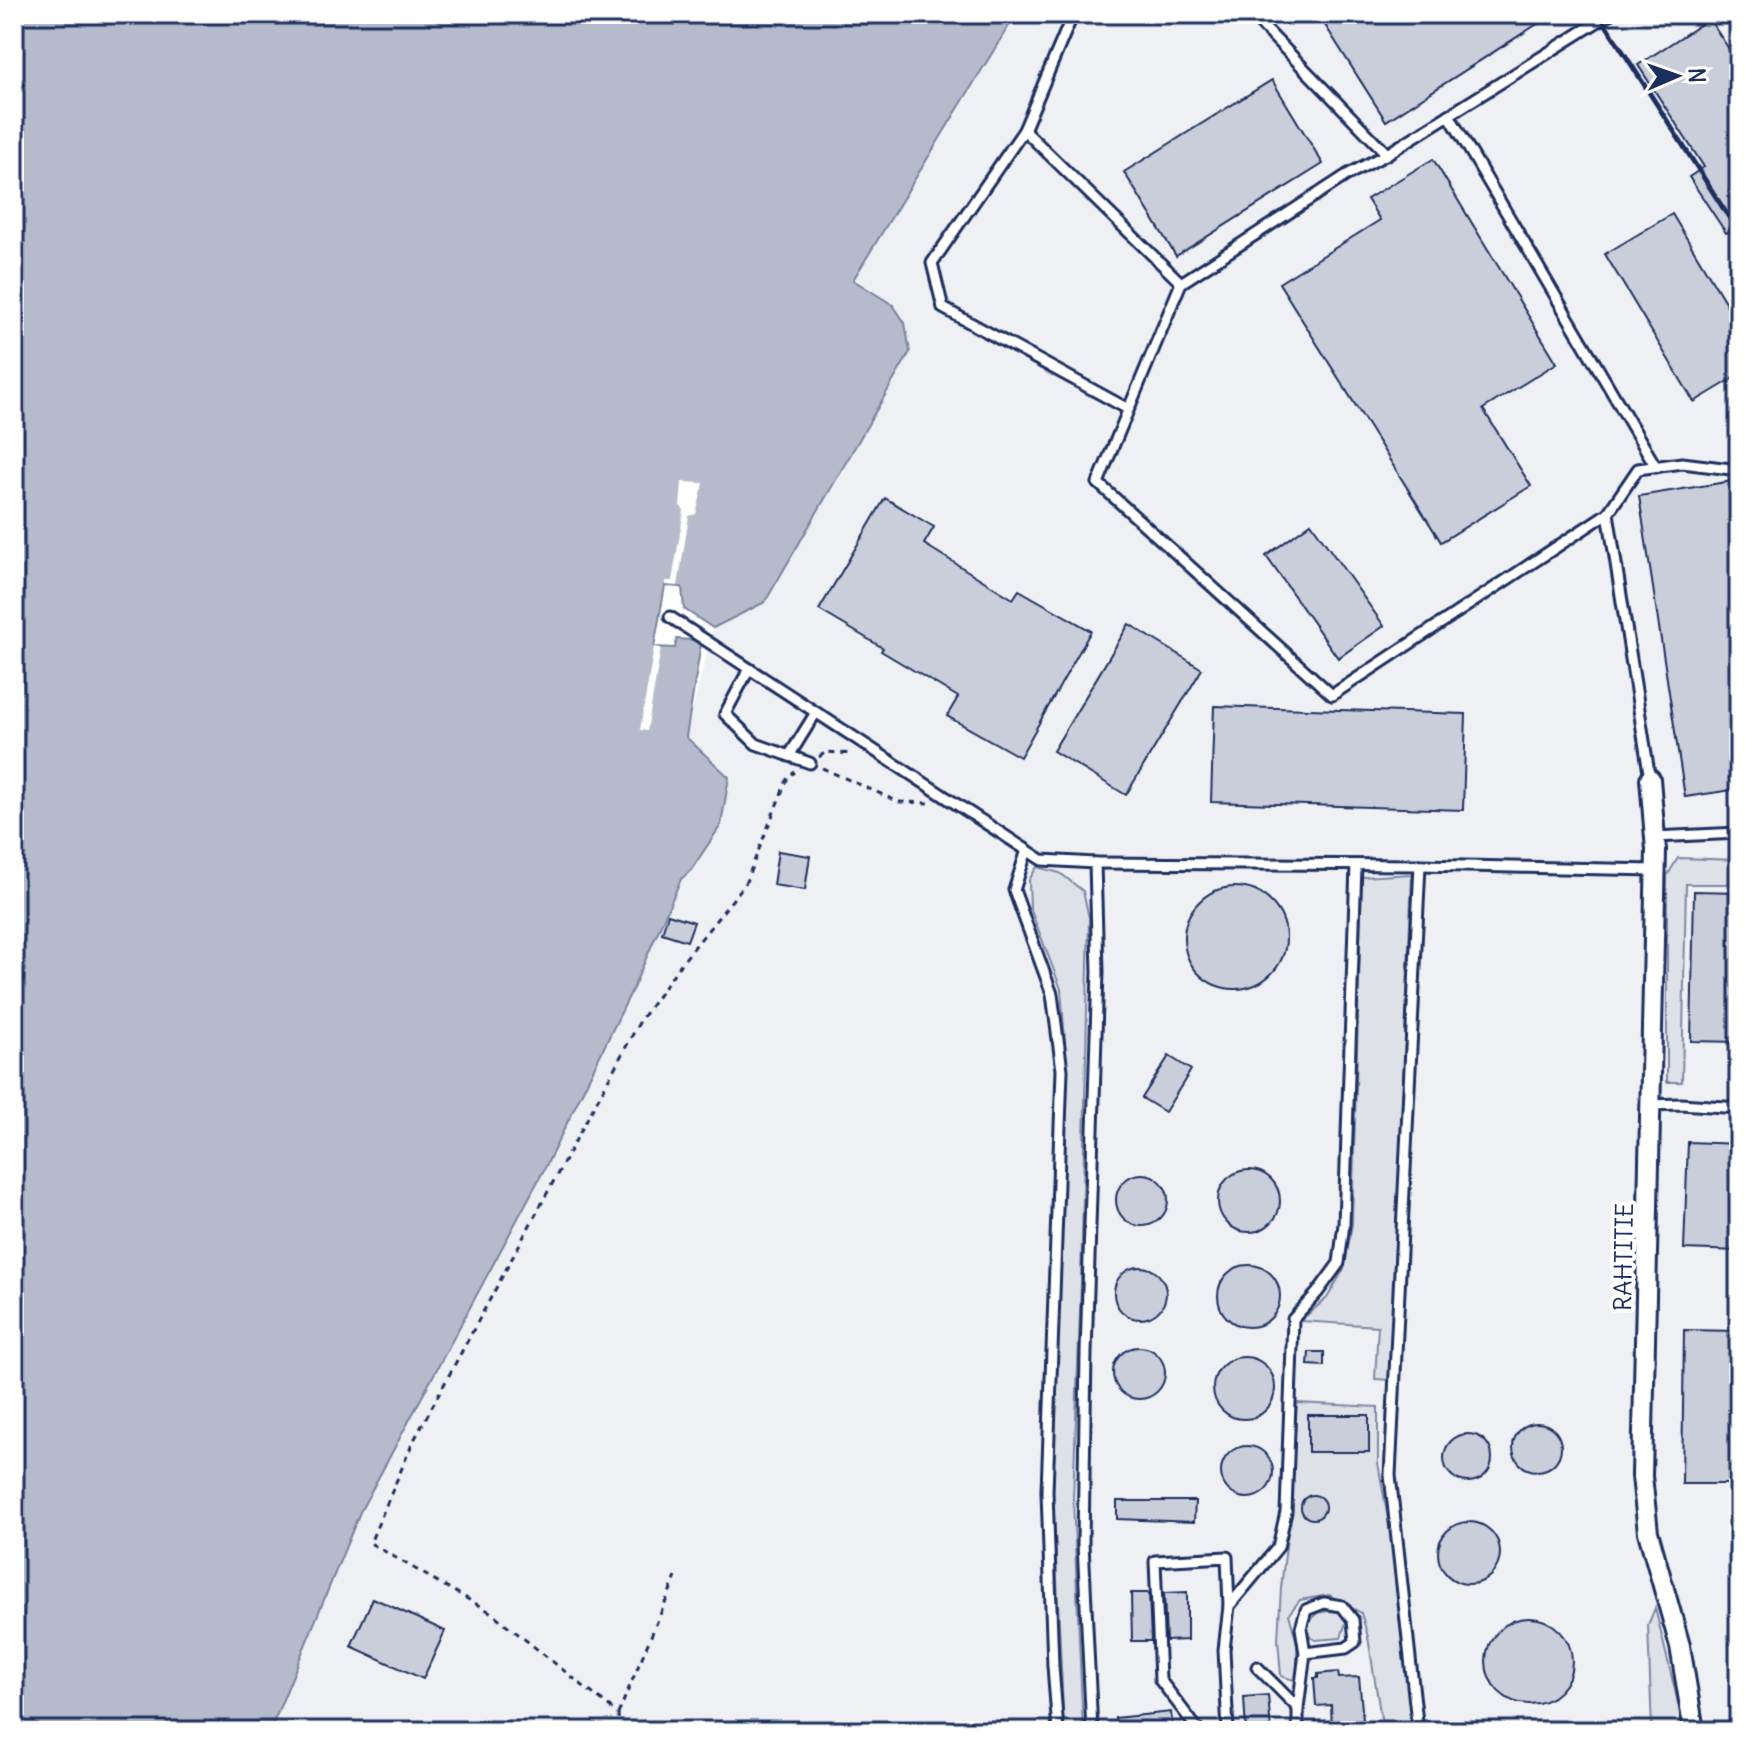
<svg xmlns="http://www.w3.org/2000/svg" width="1753" height="1745" font-family="Delius,sans-serif">
	<style>
		.built { fill: #eff0f4 }
		.green { fill: #dee1e7; stroke: #7c88a2; stroke-width: 2 }
		.water { fill: #b5bbca; stroke: #77839f; stroke-width: 2 }
		.pier { fill: #fff }
		.building { fill: #caceda; stroke: #1b2f5e; stroke-width: 2 }
		.lines { fill: none; stroke-linecap: round; stroke-linejoin: round }
		.lane-casing { stroke: #1b2f5e; stroke-width: 15 }
		.street-casing { stroke: #1b2f5e; stroke-width: 24 }
		.path { stroke: #1b2f5e; stroke-width: 3; stroke-dasharray: 6 6; stroke-linecap: butt }
		.lane { stroke: #fff; stroke-width: 9 }
		.street { stroke: #fff; stroke-width: 18 }
		.rail { stroke: #1b2f5e; stroke-width: 5 }
		.labels { text-anchor: middle; dominant-baseline: central; stroke-width: 8; stroke-linejoin: round; paint-order: stroke }
		.street-label { font-size: 24px; fill: #1b2f5e; stroke: #fff }
	</style>
	<rect width="100%" height="100%" fill="#fff"/>
	<filter id="ink" filterUnits="userSpaceOnUse"><feTurbulence type="fractalNoise" baseFrequency=".0125" numOctaves="2"/><feDisplacementMap in="SourceGraphic" scale="16" xChannelSelector="R" yChannelSelector="G"/><feConvolveMatrix kernelMatrix="1 2 1 2 8 2 1 2 1" color-interpolation-filters="sRGB"/></filter>
	<g filter="url(#ink)">
		<path class="built" d="M1016,14H1739V1731H270L360,1512L633,988L681,879L691,870L729,777L686,737L713,628L765,602L910,352L893,305L853,281Z"/>
		<g class="green">
			<path d="M1678,858L1739,860V884H1686L1682,1082H1667V876Z"/>
			<path d="M1037,867L1060,873L1083,891L1089,918L1081,1284L1073,1499L1083,1731H1064L1053,1493L1067,1066L1061,989L1030,908L1029,880Z"/>
			<path d="M1412,874L1391,1380L1375,1379L1378,1326L1300,1321L1327,1298L1344,1269L1352,1224L1362,877Z"/>
			<path d="M1297,1403L1378,1407V1463L1392,1542L1413,1731H1383L1368,1637L1361,1613L1329,1595L1300,1600L1289,1614L1297,1643V1681L1281,1676L1278,1639L1281,1588L1291,1504Z"/>
			<path d="M1655,1608L1681,1715L1682,1731H1652L1648,1625Z"/>
			<path d="M1329,1611L1340,1612L1347,1619L1341,1638L1315,1640L1307,1634L1309,1622L1317,1613Z"/>
		</g>
		<path class="water" d="M14,14H1016L853,280L893,305L905,323L910,352L765,602L713,628L684,609L682,587L665,586L654,647L675,648L677,639L692,640L701,644L686,737L729,777L721,825L691,870L681,879L633,988L546,1166L360,1512L270,1731H14Z"/>
		<g class="pier">
			<path d="M682,482L704,483L696,514L689,516L678,586L665,585L666,581H672L684,510L680,506Z"/>
			<path d="M654,647L661,648L647,731L640,730Z"/>
		</g>
		<g class="building">
			<path d="M1318,14H1553L1386,121Z"/>
			<path d="M1709,19L1739,64V225L1726,233L1689,177L1704,167L1638,65Z"/>
			<path d="M1272,80L1323,164L1176,256L1124,172Z"/>
			<path d="M1433,159L1557,363L1483,409L1531,486L1441,542L1279,283L1380,220L1367,199Z"/>
			<path d="M1672,214L1739,325V375L1694,402L1605,254Z"/>
			<path d="M1739,480V789L1685,797L1639,496Z"/>
			<path d="M885,498L934,527L924,544L1013,599L1019,590L1091,631L1020,757L947,716L958,697L881,651L883,648L819,610Z"/>
			<path d="M1311,523L1384,626L1338,658L1266,556Z"/>
			<path d="M1129,624L1202,669L1126,795L1053,751Z"/>
			<path d="M1214,706L1466,714L1463,810L1211,802Z"/>
			<path d="M778,851L810,856L805,890L773,885Z"/>
			<circle cx="1235" cy="938" r="51"/>
			<path d="M1694,891L1739,892V1042L1691,1041Z"/>
			<path d="M668,914L694,922L687,941L662,933Z"/>
			<path d="M1169,1056L1191,1070L1165,1112L1142,1098Z"/>
			<path d="M1688,1142L1739,1144V1251L1684,1249Z"/>
			<circle cx="1249" cy="1201" r="31"/>
			<circle cx="1142" cy="1200" r="26"/>
			<circle cx="1249" cy="1296" r="31"/>
			<circle cx="1140" cy="1293" r="26"/>
			<path d="M1684,1330L1739,1331V1484H1682Z"/>
			<circle cx="1139" cy="1373" r="26"/>
			<path d="M1309,1352H1324V1366L1308,1365Z"/>
			<circle cx="1244" cy="1388" r="31"/>
			<rect x="1308" y="1415" width="61" height="37"/>
			<circle cx="1537" cy="1447" r="24"/>
			<circle cx="1468" cy="1458" r="24"/>
			<circle cx="1247" cy="1472" r="26"/>
			<circle cx="1313" cy="1507" r="12"/>
			<path d="M1117,1501H1195L1194,1522L1117,1519Z"/>
			<circle cx="1469" cy="1553" r="31"/>
			<path d="M1187,1592V1640L1166,1641L1164,1593Z"/>
			<path d="M1131,1593H1149L1151,1641H1132Z"/>
			<path d="M373,1598L445,1631L423,1679L351,1646Z"/>
			<circle cx="1529" cy="1661" r="43"/>
			<path d="M1338,1672L1339,1678L1359,1677L1364,1731H1332L1331,1705L1316,1706L1314,1678H1318V1674Z"/>
			<path d="M1268,1695L1271,1731H1246L1244,1697Z"/>
			<path d="M1171,1712L1173,1731H1116L1115,1718Z"/>
		</g>
		<g class="lines">
			<defs>
				<g id="lane">
					<path d="M1073,14L1024,130L932,263L943,308L1128,409"/>
					<path d="M1251,14L1387,154"/>
					<path d="M1731,14L1739,22"/>
					<path d="M1449,115L1656,467"/>
					<path d="M1024,130L1181,283"/>
					<path d="M1608,513L1332,695L1098,483L1181,283L1347,175L1387,154L1610,14"/>
					<path d="M670,617L1042,860L1095,863L1098,972L1086,1353L1083,1543L1092,1731"/>
					<path d="M749,669L725,714L756,744L810,763"/>
					<path d="M789,756L815,714"/>
					<path d="M1650,779L1608,513L1638,469L1682,463L1739,470"/>
					<path d="M1655,837L1739,833"/>
					<path d="M1027,850L1014,890L1052,994L1062,1070L1047,1491L1053,1666L1058,1731"/>
					<path d="M1095,863L1420,865L1390,1475L1418,1731"/>
					<path d="M1420,865L1655,870"/>
					<path d="M1650,1105L1681,1104L1739,1108"/>
					<path d="M1257,1667L1298,1708"/>
					<path d="M1199,1731L1160,1680L1155,1561L1227,1557L1229,1606"/>
					<path d="M1228,1731L1224,1650L1229,1606L1278,1547L1286,1512L1293,1319L1317,1293L1339,1263L1344,1224L1356,865"/>
					<path d="M1298,1731V1708L1305,1653L1301,1628L1306,1610L1324,1603L1342,1606L1353,1620L1355,1642L1346,1648L1305,1653"/>
				</g>
				<path id="street" d="M1650,779L1656,850L1642,1476L1648,1532L1680,1646L1694,1731"/>
			</defs>
			<use href="#lane" class="lane-casing"/>
			<use href="#street" class="street-casing"/>
			<g class="path">
				<path d="M819,757L826,752L853,754"/>
				<path d="M822,768L899,802L931,803"/>
				<path d="M618,1714L676,1577"/>
				<path d="M619,1731L618,1714L492,1613L370,1543L413,1442L641,1019L680,965L745,884L788,777L795,772"/>
			</g>
			<use href="#lane" class="lane"/>
			<use href="#street" class="street"/>
			<path class="rail" d="M1599,14L1739,233"/>
		</g>
	</g>
	<g class="labels">
		<g class="street-label">
			<text transform="translate(1623 1257) rotate(-89)">RAHTITIE</text>
		</g>
	</g>
	<rect width="1753" height="1745" fill="none" stroke="#fff" stroke-width="48"/>
	<rect x="24" y="24" width="1705" height="1697" fill="none" stroke="#1b2f5e" stroke-width="3" filter="url(#ink)"/>
	<g transform="translate(1677 76) rotate(88)" stroke="#ffffff" stroke-width="6" paint-order="stroke">
	<path d="M0-6L14 30L0 20L-14 30Z" fill="#1b2f5e"/>
	<text y="-12" font-size="22" font-weight="bold" text-anchor="middle" fill="#1b2f5e">N</text>
	</g>
</svg>
